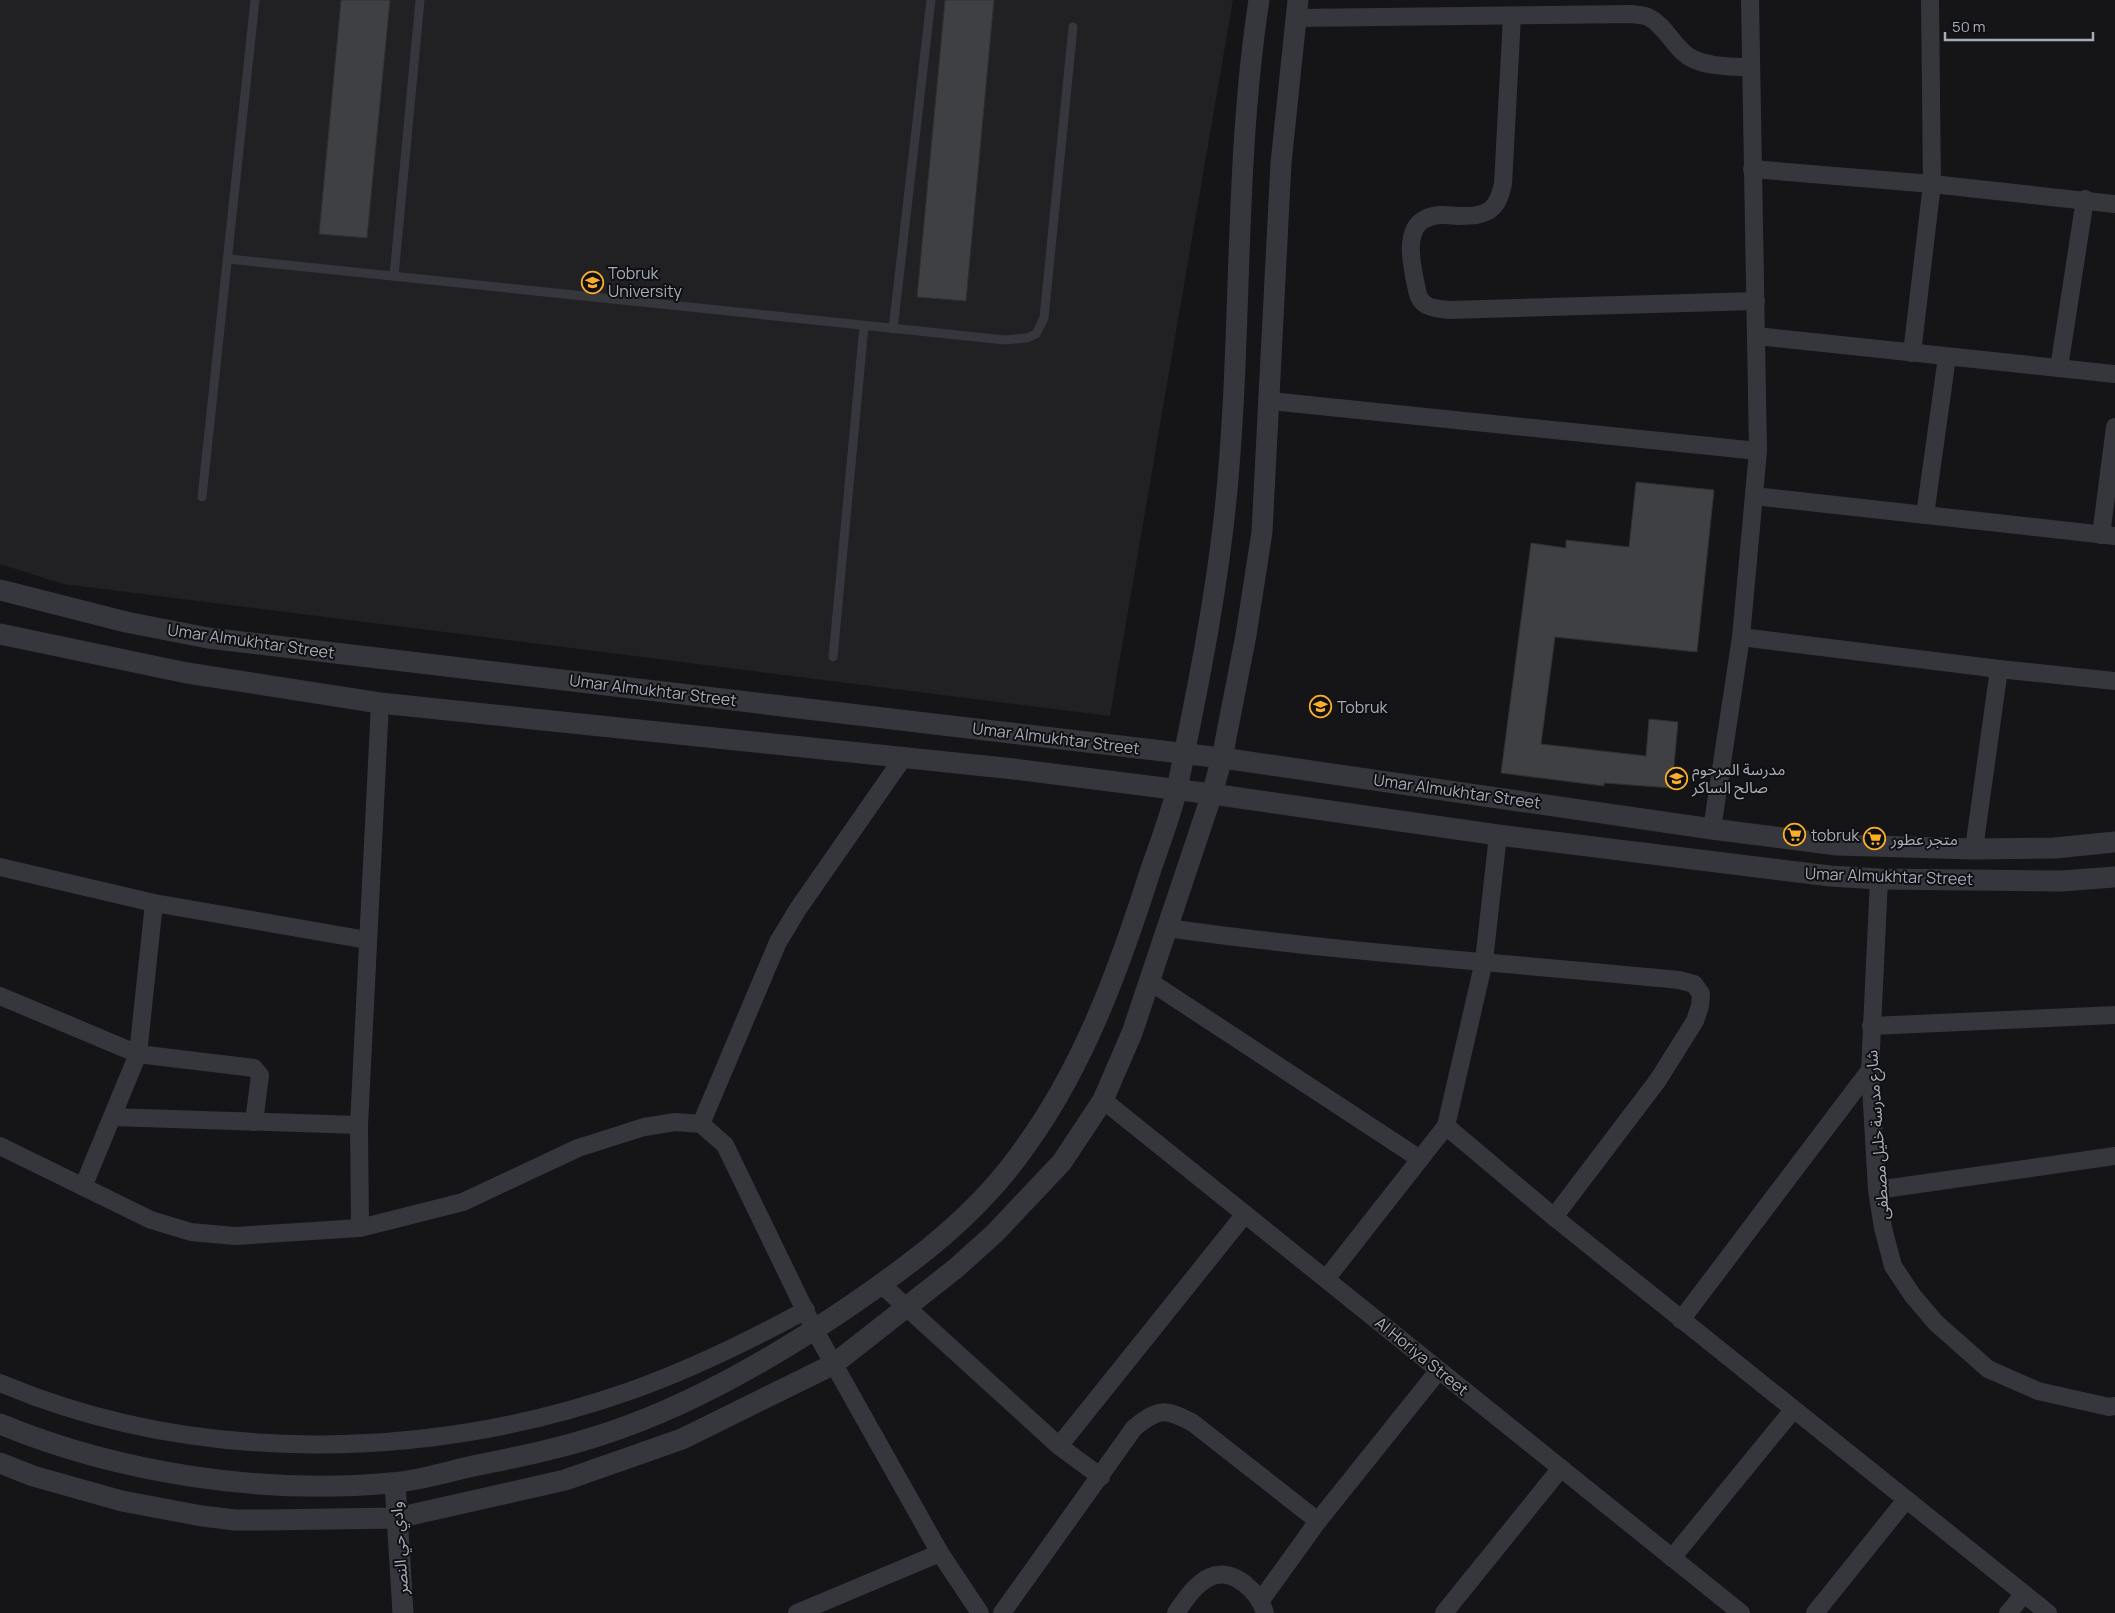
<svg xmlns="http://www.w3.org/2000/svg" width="2115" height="1613" font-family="Manrope,'Noto Sans Arabic',sans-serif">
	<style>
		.built { fill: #212124 }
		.building { fill: #3f4044; stroke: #2f2f33 }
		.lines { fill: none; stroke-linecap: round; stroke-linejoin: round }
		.service { stroke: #36373c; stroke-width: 9 }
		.minor { stroke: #36373c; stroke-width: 18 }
		.tertiary { stroke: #36373c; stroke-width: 21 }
		.labels { text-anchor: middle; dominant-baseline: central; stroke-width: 4; stroke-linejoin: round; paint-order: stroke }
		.poi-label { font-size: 16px; fill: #a6acb8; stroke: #101012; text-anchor: start }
		.street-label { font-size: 16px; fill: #a6acb8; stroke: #101012 }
	</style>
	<rect width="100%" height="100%" fill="#151517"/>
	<path class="built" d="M0,0H1233L1110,716L63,584L0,564Z"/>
	<g class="building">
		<path d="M341,0H390L367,238L319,234Z"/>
		<path d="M945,0H994L966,301L917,297Z"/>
		<path d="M1636,482L1714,490L1697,652L1555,637L1541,744L1646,756L1649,719L1678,722L1672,788L1604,783V786L1501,773L1531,543L1566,548V540L1629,547Z"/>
	</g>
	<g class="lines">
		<g class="service">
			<path d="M229,259L1005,340L1027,338L1036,334L1044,318L1073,27"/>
			<path d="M394,276L420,0"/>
			<path d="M893,329L931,0"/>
			<path d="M202,497L255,0"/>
			<path d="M833,657L864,326"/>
		</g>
		<g class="minor">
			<path d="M1512,16L1503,184C1501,192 1499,202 1492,208C1484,216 1470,216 1459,216C1448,215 1436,213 1425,219C1402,230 1413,271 1417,290C1420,308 1433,308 1449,310L1756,301"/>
			<path d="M1295,18L1633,14C1637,15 1644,15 1648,17C1667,26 1674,50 1693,59C1710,67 1732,66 1751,68"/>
			<path d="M1752,169L1932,184L2115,204"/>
			<path d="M1757,336L2115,374"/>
			<path d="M1912,353L1932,184L1930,0"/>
			<path d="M2059,368L2085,199"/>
			<path d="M1270,401L1758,451"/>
			<path d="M1754,496L2115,536"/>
			<path d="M1925,515L1947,357"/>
			<path d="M2101,535L2115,427"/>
			<path d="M1741,637L1999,669L2115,681"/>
			<path d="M1712,829L1741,637L1758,451L1750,0"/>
			<path d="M1974,849L1999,669"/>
			<path d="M0,867L154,903L367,940"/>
			<path d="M1879,879L1870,1070L1877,1190L1883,1228L1893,1266L1913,1296L1936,1323L1988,1369L2038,1391L2109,1407L2115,1406"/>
			<path d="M1167,928C1337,952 1508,963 1679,980L1694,984L1701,994L1700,1006L1695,1021L1658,1080L1554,1217"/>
			<path d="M1149,981L1420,1159"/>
			<path d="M0,996L138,1054L254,1068L260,1075L254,1122"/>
			<path d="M1871,1026L2115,1015"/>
			<path d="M1103,1100L1741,1613"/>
			<path d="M112,1117L359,1125"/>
			<path d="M701,1124L778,942L798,909L903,758"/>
			<path d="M1446,1126L1554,1217L2048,1613"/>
			<path d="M0,1146L151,1220L191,1232L235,1236L360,1228L463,1202L578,1148L644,1127L675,1122L701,1124L725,1145L814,1329L940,1553L980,1613"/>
			<path d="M83,1187L138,1054L154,903"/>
			<path d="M1877,1190L2115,1156"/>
			<path d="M360,1228L359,1125L380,703"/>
			<path d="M1326,1279L1446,1126L1484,961L1498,835"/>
			<path d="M881,1284L1059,1446L1101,1477"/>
			<path d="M1681,1320L1870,1070"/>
			<path d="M0,1383C197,1466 430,1461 630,1391C692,1369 749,1341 806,1310"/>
			<path d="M1059,1446L1245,1214"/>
			<path d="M1672,1558L1793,1410"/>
			<path d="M1261,1600L1318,1521L1439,1370"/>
			<path d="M797,1613L940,1553"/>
			<path d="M1002,1613L1134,1428C1159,1408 1165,1408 1193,1423L1318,1521"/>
			<path d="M1176,1613C1185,1600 1195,1584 1210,1577C1234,1566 1259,1593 1265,1613"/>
			<path d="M1444,1613L1561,1468"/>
			<path d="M1815,1613L1905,1501"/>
			<path d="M2008,1613L2024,1594"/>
		</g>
		<g class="tertiary">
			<path d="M0,590L126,622L208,638L1222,758L1712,829L1837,845L1974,849L2055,848L2115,842"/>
			<path d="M0,634L187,673L380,703L1014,769L1212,794L1498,835L1830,876L1879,879L2062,881L2115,877"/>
			<path d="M0,1424C118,1473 263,1495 390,1483C418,1481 446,1472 473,1466C518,1457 563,1448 607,1433C687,1407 774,1357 844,1310C913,1263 977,1216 1025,1147C1085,1064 1120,966 1151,869C1160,843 1170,817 1177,789C1196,697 1215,604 1225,510C1243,340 1233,169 1259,0"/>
			<path d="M0,1463L33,1476L122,1501L202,1516L235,1520H265L397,1518L565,1480L682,1439L834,1364L955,1269L995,1233L1062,1162L1103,1100L1132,1033L1212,794L1222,758L1246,635L1262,532L1281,163L1298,0"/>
			<path d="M395,1483L403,1613"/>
		</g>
	</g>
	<defs>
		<symbol id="university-ring" viewBox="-11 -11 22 22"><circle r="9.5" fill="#101012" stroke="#fbaf29" stroke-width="1.5"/><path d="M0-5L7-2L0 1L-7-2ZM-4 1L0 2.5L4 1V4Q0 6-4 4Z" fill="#fbaf29"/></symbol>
		<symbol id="school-ring" viewBox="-11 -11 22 22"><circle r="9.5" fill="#101012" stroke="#fbaf29" stroke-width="1.5"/><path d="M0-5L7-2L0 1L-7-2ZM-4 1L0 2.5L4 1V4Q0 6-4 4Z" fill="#fbaf29"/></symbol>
		<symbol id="supermarket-ring" viewBox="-11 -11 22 22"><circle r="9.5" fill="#101012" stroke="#fbaf29" stroke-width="1.5"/><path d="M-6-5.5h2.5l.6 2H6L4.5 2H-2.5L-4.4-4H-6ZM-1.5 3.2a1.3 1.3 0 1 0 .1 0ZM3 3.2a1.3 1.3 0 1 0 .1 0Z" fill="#fbaf29"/></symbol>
	</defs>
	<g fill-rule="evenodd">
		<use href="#university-ring" x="580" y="270" width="25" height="25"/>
		<use href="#school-ring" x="1308" y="694" width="25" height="25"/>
		<use href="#school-ring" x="1664" y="766" width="25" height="25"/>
		<use href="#supermarket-ring" x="1782" y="822" width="25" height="25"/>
		<use href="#supermarket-ring" x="1862" y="826" width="25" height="25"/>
	</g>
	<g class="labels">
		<g class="poi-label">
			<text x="608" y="273">Tobruk<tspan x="608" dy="18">University</tspan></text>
			<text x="1337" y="707">Tobruk</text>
			<text x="1692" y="769">مدرسة المرحوم<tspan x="1692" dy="18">صالح الساكر</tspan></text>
			<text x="1811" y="835">tobruk</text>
			<text x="1891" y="839">متجر عطور</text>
		</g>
		<g class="street-label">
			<text transform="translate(251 641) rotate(8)">Umar Almukhtar Street</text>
			<text transform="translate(653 690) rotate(7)">Umar Almukhtar Street</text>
			<text transform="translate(1056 738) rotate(7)">Umar Almukhtar Street</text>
			<text transform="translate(1457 791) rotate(8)">Umar Almukhtar Street</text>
			<text transform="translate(1889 876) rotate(2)">Umar Almukhtar Street</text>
			<text transform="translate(1877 1135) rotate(-94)">شارع مدرسة خليل مصطفى</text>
			<text transform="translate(1422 1356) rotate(39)">Al Horiya Street</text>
			<text transform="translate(399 1548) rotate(-94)">وادي حي النصر</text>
		</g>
	</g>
	<path d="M1945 32v8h148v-8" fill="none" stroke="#a6acb8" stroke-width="2.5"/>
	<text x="1952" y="32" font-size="15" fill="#a6acb8" stroke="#101012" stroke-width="4" paint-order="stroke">50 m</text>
</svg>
